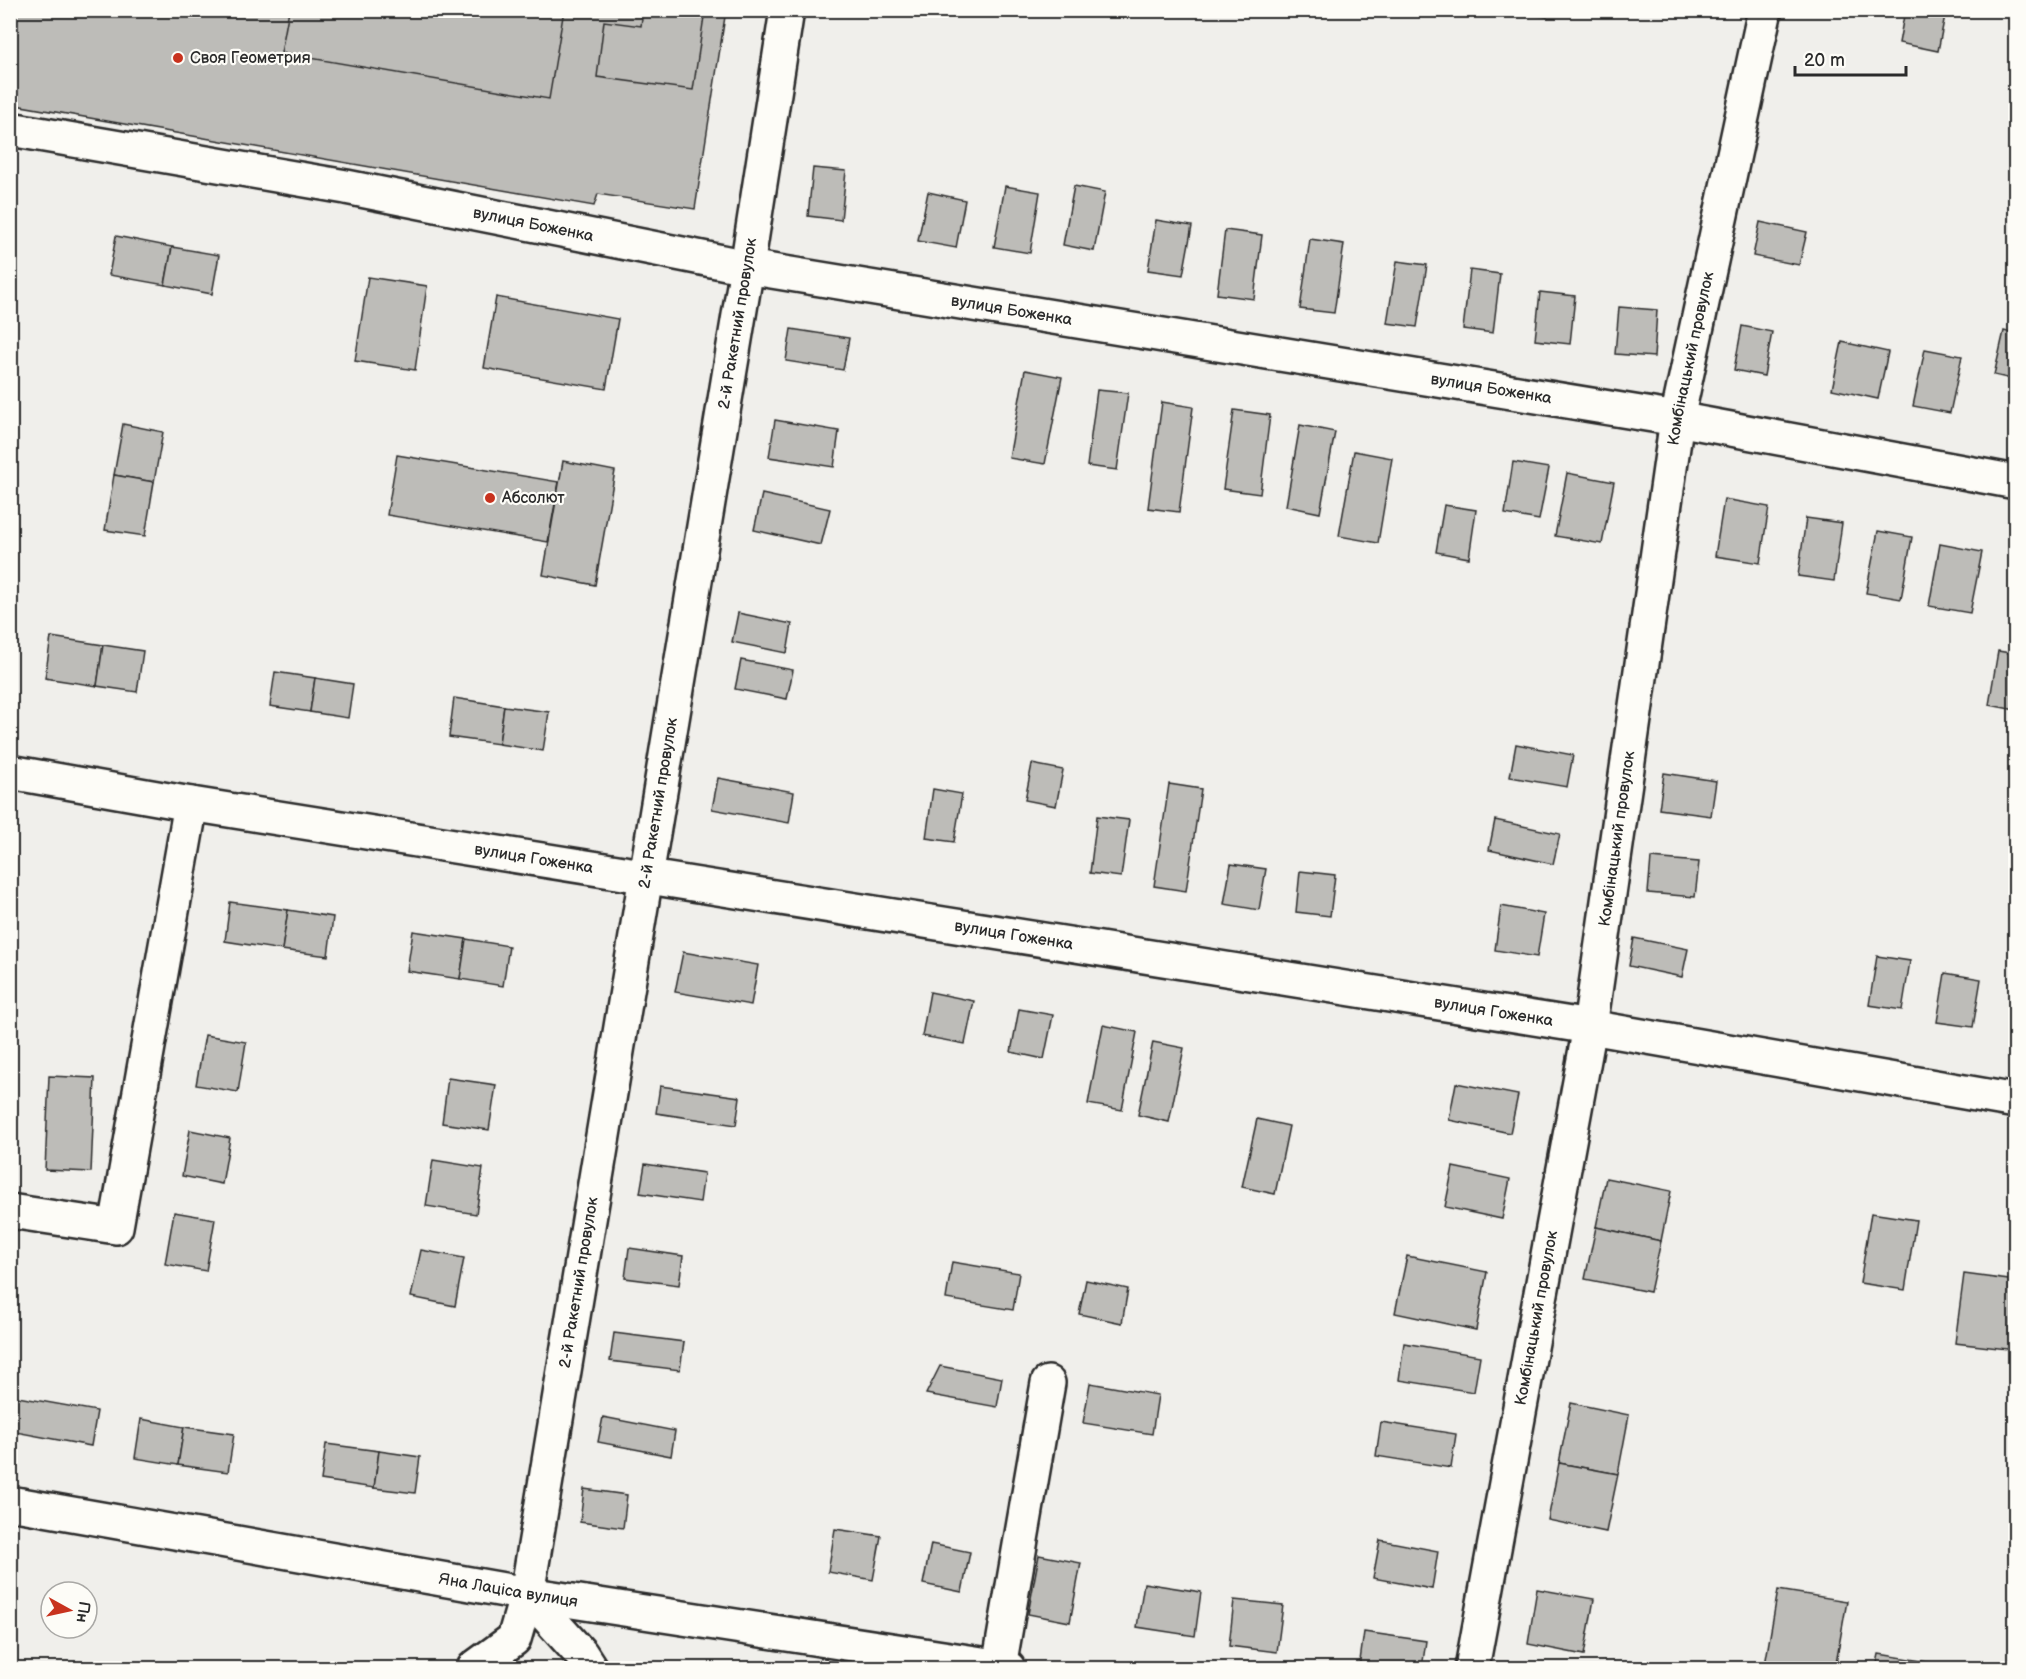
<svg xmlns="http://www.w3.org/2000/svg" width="2026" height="1679" font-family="'Balsamiq Sans',sans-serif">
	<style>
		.building { fill: #bdbcb8; stroke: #2b2b2b; stroke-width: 1.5 }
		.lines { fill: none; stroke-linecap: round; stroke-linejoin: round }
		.minor-casing { stroke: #2b2b2b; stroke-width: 38 }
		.minor { stroke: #fdfcf7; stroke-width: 33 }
		.poi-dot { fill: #c8321e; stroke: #fdfcf7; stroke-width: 2 }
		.labels { text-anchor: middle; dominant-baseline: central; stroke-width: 4.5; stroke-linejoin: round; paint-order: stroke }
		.poi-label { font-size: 16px; fill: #2b2b2b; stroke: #fdfcf7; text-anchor: start }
		.street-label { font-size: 16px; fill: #2b2b2b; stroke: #fdfcf7 }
	</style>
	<rect width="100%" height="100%" fill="#f0efeb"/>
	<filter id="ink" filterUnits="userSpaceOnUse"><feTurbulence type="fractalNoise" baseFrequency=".0167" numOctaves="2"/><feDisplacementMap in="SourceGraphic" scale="12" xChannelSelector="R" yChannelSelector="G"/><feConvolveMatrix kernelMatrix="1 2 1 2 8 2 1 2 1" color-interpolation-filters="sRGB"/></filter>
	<g filter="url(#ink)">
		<g class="building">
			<path d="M10,10H243L232,78L10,38Z"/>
			<path d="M10,10H726L695,209L598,194L594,206L10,104Z"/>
			<path d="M289,10H564L549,99L281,53Z"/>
			<path d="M643,10H705L693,90L597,77L604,21L641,26Z"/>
			<path d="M1517,10H1548L1547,17L1517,12Z"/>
			<path d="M1905,10H1946L1938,51L1899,43Z"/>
			<path d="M1976,10H2016V18L1976,12Z"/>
			<path d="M813,168L846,171L841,220L808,216Z"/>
			<path d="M1005,186L1040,192L1030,253L994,247Z"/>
			<path d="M1074,186L1105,192L1094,251L1063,245Z"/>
			<path d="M928,192L965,200L956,248L918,241Z"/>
			<path d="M1156,220L1192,226L1183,275L1148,270Z"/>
			<path d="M1760,222L1807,232L1799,265L1753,256Z"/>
			<path d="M1225,230L1262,235L1254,299L1217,294Z"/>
			<path d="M116,236L172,247L165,285L109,275Z"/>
			<path d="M1310,239L1344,244L1334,313L1300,309Z"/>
			<path d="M172,247L219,255L212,294L165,285Z"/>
			<path d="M1397,261L1427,265L1417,327L1387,323Z"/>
			<path d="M1470,270L1500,274L1493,333L1463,329Z"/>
			<path d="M368,277L427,286L415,370L355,361Z"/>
			<path d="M1540,292L1575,296L1570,344L1535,340Z"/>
			<path d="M496,297L618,319L606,389L484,368Z"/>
			<path d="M1619,307L1657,310L1654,357L1615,354Z"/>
			<path d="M1742,326L1772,332L1764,376L1734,370Z"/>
			<path d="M791,329L849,338L843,370L786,361Z"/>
			<path d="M2004,331L2016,334V380L1994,375Z"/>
			<path d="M1842,342L1888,352L1878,399L1832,389Z"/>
			<path d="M1925,349L1962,356L1950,413L1913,406Z"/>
			<path d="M1025,370L1062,377L1045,464L1009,458Z"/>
			<path d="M1097,390L1128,393L1117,470L1087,466Z"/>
			<path d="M1162,402L1193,407L1179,512L1148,508Z"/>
			<path d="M1234,410L1270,415L1260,494L1223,489Z"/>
			<path d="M775,420L839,431L834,467L769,457Z"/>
			<path d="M123,424L163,432L154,482L114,475Z"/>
			<path d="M1300,425L1335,432L1320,513L1286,506Z"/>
			<path d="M1354,451L1392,458L1378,543L1339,536Z"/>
			<path d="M397,455L559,482L548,542L387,515Z"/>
			<path d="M563,461L615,471L595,585L543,575Z"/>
			<path d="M1513,462L1549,468L1539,520L1505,514Z"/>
			<path d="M1567,473L1614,482L1602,544L1555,536Z"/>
			<path d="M114,475L154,482L145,536L105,530Z"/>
			<path d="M762,494L830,509L821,545L754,530Z"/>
			<path d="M1724,499L1769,507L1760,563L1715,556Z"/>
			<path d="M1444,505L1476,510L1469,558L1436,552Z"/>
			<path d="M1806,518L1842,523L1834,581L1798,576Z"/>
			<path d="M1878,531L1912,537L1901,599L1866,593Z"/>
			<path d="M1940,544L1982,552L1970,613L1929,606Z"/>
			<path d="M738,613L792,624L787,653L732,642Z"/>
			<path d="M51,637L103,645L97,686L45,678Z"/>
			<path d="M103,645L143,651L137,692L97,686Z"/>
			<path d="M1998,651L2016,654V710L1989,705Z"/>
			<path d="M741,660L793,670L787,699L735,689Z"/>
			<path d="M275,672L315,678L310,712L270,706Z"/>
			<path d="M315,678L353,684L348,718L310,712Z"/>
			<path d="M454,698L504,706L499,744L449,737Z"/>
			<path d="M504,706L549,712L543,751L499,744Z"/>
			<path d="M1516,744L1573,755L1567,787L1510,777Z"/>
			<path d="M1032,764L1063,770L1056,806L1025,800Z"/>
			<path d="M1664,773L1716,781L1711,816L1659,809Z"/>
			<path d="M718,778L794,792L789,823L712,809Z"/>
			<path d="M1169,784L1201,789L1186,891L1154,886Z"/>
			<path d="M933,789L962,794L954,842L926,838Z"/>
			<path d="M1097,816L1129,820L1121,877L1090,873Z"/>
			<path d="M1495,820L1560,834L1553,864L1489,850Z"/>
			<path d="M1651,858L1699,862L1695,897L1648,893Z"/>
			<path d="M1231,864L1266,869L1259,910L1224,904Z"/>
			<path d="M1300,871L1335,875L1330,916L1296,912Z"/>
			<path d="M230,902L288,910L282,950L225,941Z"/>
			<path d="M1501,906L1544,914L1537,957L1495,950Z"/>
			<path d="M288,910L333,917L328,956L282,950Z"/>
			<path d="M413,931L466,939L460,979L407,971Z"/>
			<path d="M1634,938L1688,949L1682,977L1629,966Z"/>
			<path d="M466,939L509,946L503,986L460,979Z"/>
			<path d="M683,952L758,965L751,1005L675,992Z"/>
			<path d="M1877,956L1910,961L1902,1010L1869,1005Z"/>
			<path d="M1945,973L1981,979L1973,1027L1937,1022Z"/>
			<path d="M930,992L974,1001L965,1044L922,1036Z"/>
			<path d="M1019,1009L1053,1015L1044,1059L1011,1052Z"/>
			<path d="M1103,1025L1137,1032L1122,1110L1088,1104Z"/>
			<path d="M205,1035L246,1042L238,1092L196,1085Z"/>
			<path d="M1153,1042L1184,1048L1169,1122L1138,1115Z"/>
			<path d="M49,1076L95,1078L91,1172L45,1170Z"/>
			<path d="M448,1078L496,1085L489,1130L442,1123Z"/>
			<path d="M1456,1083L1518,1095L1510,1133L1449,1120Z"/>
			<path d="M660,1086L740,1097L736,1125L656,1113Z"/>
			<path d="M1257,1119L1289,1126L1275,1194L1242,1187Z"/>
			<path d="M190,1130L230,1138L222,1184L182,1176Z"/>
			<path d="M433,1160L483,1168L476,1214L426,1206Z"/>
			<path d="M645,1164L704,1173L700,1202L640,1193Z"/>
			<path d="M1453,1167L1510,1179L1502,1219L1445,1207Z"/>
			<path d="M1606,1178L1671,1191L1661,1241L1596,1227Z"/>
			<path d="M174,1212L215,1219L206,1271L165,1264Z"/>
			<path d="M1871,1213L1916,1220L1905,1290L1860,1283Z"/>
			<path d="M1596,1227L1661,1241L1650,1292L1585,1279Z"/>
			<path d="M629,1248L683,1256L679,1285L625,1278Z"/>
			<path d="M421,1250L464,1258L455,1306L411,1297Z"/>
			<path d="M1407,1256L1487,1272L1476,1330L1395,1313Z"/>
			<path d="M952,1262L1019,1273L1013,1310L946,1299Z"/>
			<path d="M1964,1274L2016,1281V1350L1955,1343Z"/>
			<path d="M1086,1280L1128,1289L1122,1323L1079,1314Z"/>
			<path d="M614,1333L684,1342L680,1370L610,1361Z"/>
			<path d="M1404,1343L1480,1356L1474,1392L1399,1380Z"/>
			<path d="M940,1366L1002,1378L997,1407L926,1394Z"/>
			<path d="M1090,1383L1158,1395L1152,1434L1083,1423Z"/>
			<path d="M12,1396L97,1411L91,1446L10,1431Z"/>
			<path d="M1571,1403L1629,1415L1618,1474L1559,1463Z"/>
			<path d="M603,1417L675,1431L671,1456L598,1442Z"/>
			<path d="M141,1419L184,1427L178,1465L135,1458Z"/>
			<path d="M1381,1422L1456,1434L1451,1468L1376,1456Z"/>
			<path d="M184,1427L234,1434L228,1472L178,1465Z"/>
			<path d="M326,1444L379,1451L374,1488L321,1480Z"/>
			<path d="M379,1451L420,1457L415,1493L374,1488Z"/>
			<path d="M1559,1463L1618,1474L1606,1532L1548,1520Z"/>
			<path d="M584,1489L627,1495L623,1528L580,1522Z"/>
			<path d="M835,1529L881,1536L873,1580L828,1572Z"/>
			<path d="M1380,1540L1438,1551L1432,1589L1373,1578Z"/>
			<path d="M931,1544L970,1552L962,1592L923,1584Z"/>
			<path d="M1039,1555L1081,1563L1070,1622L1028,1614Z"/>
			<path d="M1144,1583L1201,1592L1195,1636L1137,1627Z"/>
			<path d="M1537,1589L1594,1599L1584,1655L1528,1644Z"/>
			<path d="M1778,1590L1847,1601L1835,1668H1784L1765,1665Z"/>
			<path d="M1234,1600L1283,1605L1277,1652L1229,1646Z"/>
			<path d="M1364,1632L1426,1641L1422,1668H1359Z"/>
			<path d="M1879,1654L1934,1663L1933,1668H1876Z"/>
		</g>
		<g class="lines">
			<defs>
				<g id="minor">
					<path id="s1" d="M10,129L346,187L747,267L1677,419L2016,482"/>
					<path id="s2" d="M10,772L191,804L1590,1027L2016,1101"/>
					<path d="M10,1211L116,1227L191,804"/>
					<path id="s3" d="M10,1503L527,1594L1008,1668"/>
					<path d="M527,1594L581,1654L590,1668"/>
					<path d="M999,1667L1048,1383"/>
					<path id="s4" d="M474,1668L514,1639L527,1594L747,267L787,10"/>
					<path id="s5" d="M1472,1668L1590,1027L1677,419L1765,10"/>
				</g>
			</defs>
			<use href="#minor" class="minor-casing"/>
			<use href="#minor" class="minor"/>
		</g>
	</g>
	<g class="poi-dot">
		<circle cx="178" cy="58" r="6"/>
		<circle cx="490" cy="498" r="6"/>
	</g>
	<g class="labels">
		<g class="poi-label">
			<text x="190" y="58">Своя Геометрия</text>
			<text x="502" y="498">Абсолют</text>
		</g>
		<g class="street-label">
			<text stroke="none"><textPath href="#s1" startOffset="532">вулиця Боженка</textPath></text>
			<text stroke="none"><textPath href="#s1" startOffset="1018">вулиця Боженка</textPath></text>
			<text stroke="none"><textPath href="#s4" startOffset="1384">2-й Ракетний провулок</textPath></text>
			<text stroke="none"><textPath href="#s5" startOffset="1328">Комбінацький провулок</textPath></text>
			<text stroke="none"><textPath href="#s1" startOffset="1504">вулиця Боженка</textPath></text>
			<text stroke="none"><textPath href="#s4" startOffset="898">2-й Ракетний провулок</textPath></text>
			<text stroke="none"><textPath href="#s5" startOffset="842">Комбінацький провулок</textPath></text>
			<text stroke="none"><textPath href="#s2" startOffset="531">вулиця Гоженка</textPath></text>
			<text stroke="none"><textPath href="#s2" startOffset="1017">вулиця Гоженка</textPath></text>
			<text stroke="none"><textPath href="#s2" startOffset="1503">вулиця Гоженка</textPath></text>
			<text stroke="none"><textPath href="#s4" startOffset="412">2-й Ракетний провулок</textPath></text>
			<text stroke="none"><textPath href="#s5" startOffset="356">Комбінацький провулок</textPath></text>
			<text stroke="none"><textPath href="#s3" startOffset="506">Яна Лаціса вулиця</textPath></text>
		</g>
	</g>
	<rect width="2026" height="1679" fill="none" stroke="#fdfcf7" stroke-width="36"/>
	<rect x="18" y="18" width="1990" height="1643" fill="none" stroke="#2b2b2b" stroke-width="2" filter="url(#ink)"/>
	<g transform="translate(69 1610) rotate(98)"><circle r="28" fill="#fdfcf7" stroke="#a9a8a5" stroke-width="1.5"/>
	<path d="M0-4.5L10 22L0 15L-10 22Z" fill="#c8321e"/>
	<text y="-9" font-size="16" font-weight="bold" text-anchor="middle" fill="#2b2b2b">Пн</text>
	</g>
	<path d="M1795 66v9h111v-9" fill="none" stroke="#2b2b2b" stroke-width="3"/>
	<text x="1804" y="66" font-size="18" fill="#2b2b2b" stroke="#fdfcf7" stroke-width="4.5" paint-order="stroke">20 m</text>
</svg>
